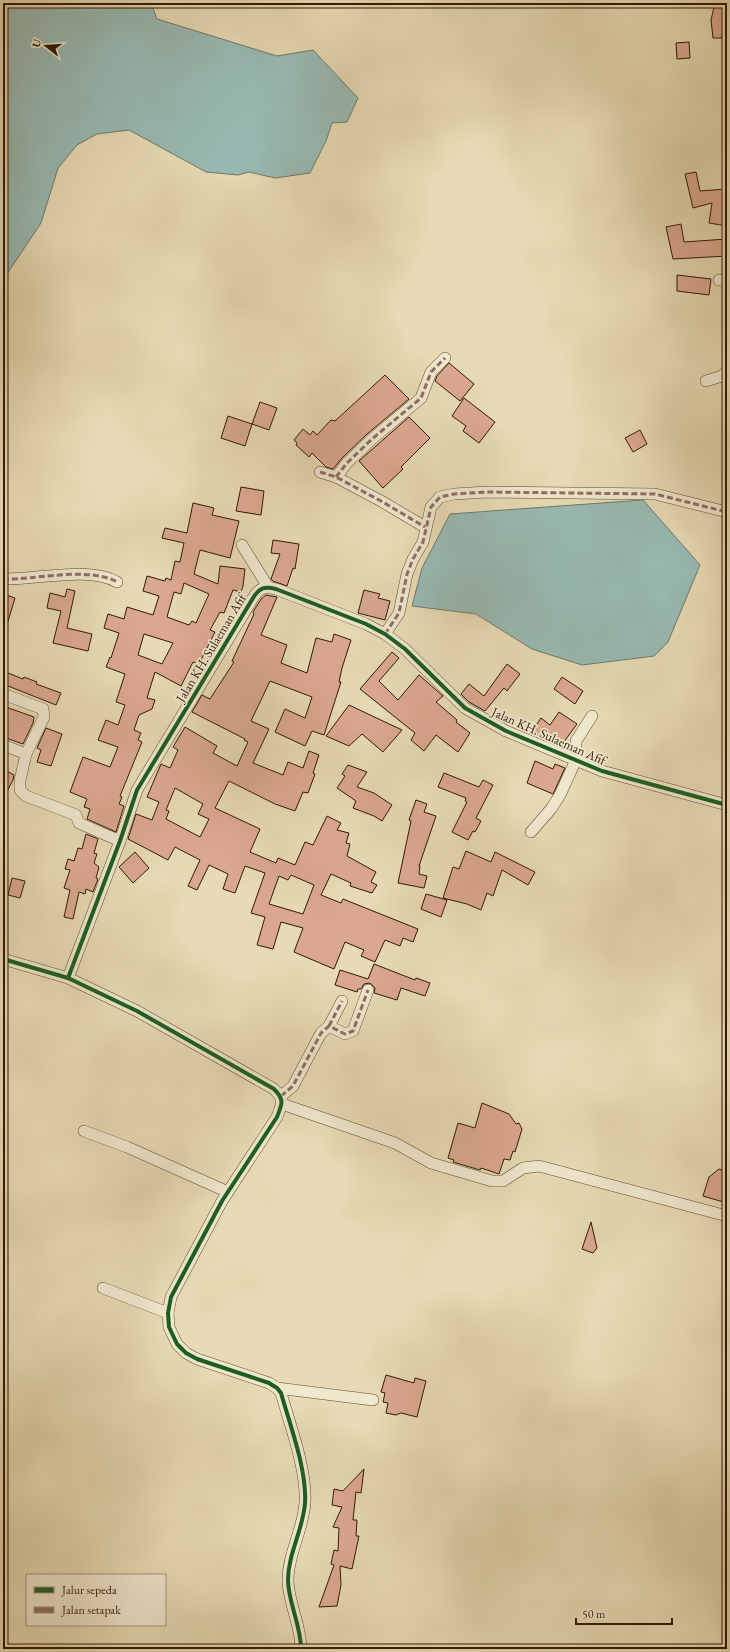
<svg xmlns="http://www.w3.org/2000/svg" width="730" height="1652" font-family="'EB Garamond',serif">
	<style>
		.water { fill: #98bab3; stroke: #6f796b }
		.building { fill: #daa890; stroke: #321800; fill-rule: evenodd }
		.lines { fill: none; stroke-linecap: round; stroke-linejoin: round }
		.street-casing { stroke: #5f482d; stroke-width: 12 }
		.street { stroke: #efe7ce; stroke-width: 11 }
		.quiet { stroke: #8d6e63; stroke-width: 3; stroke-dasharray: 6 3; stroke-linecap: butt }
		.cycleway-casing { stroke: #efe7ce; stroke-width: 6 }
		.cycleway { stroke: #1b5e20; stroke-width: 4 }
		.labels { text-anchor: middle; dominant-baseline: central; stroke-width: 3.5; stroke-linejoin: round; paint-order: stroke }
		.street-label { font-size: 13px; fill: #321800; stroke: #efe7ce }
	</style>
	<rect width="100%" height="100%" fill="#e7dab4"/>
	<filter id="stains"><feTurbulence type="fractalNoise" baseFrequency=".005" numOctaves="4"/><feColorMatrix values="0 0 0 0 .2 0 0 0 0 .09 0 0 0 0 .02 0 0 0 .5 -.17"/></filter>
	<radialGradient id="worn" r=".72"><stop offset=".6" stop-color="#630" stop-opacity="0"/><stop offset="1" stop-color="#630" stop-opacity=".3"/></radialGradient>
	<g class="water">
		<path d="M3,3H151L157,19L277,56L313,50L358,98L347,122L332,123L326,141L310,173L275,178L249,172L238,175L206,172L129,130L97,134L77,145L58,168L41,223L3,280Z"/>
		<path d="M643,500L700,565L668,642L654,656L582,665L532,649L476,614L412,606L422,568L450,514Z"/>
	</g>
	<g class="building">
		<path d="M715,3L726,5L723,22L722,38H713L711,20Z"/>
		<path d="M689,42L690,58L677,59L676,43Z"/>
		<path d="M696,172L700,191L726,189L727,226L709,223L712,203L693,208L685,174Z"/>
		<path d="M681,224L684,242L727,239V256L673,259L666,227Z"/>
		<path d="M677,275L711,279L709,295L677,291Z"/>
		<path d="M449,363L474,384L460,401L435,381L437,376Z"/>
		<path d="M385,375L409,399L367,434L342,458L333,469L326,467L312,453L309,457L296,445L297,443L294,440L303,429L310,435L313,431L317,435L331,420L335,421Z"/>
		<path d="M464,398L495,422L479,443L463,431L466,426L452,416Z"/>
		<path d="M260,402L277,408L269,430L252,424Z"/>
		<path d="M228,416L252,424L245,446L221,438Z"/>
		<path d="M409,417L430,438L401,467L403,469L383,488L359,461Z"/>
		<path d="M640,430L647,444L633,452L625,438Z"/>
		<path d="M241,487L264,491L261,515L236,511Z"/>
		<path d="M193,503L214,508L212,515L239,521L230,558L200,550L194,574L218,584L220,566L245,569L243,586L241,592L233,590L224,613L220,612L210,630L215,632L199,664L193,662L181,686L155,672L147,698L155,700L152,709L139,715L134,730L141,733L138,740L142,742L120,796L122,797L119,804L124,806L116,832L87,819L90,809L84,807L87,799L70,792L83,757L110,767L118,747L98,740L106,720L118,725L125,705L116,702L125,674L106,667L110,657L111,658L119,633L104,628L108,614L124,619L127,607L153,615L159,596L143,591L147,576L165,581L166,578L171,580L175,561L180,562L184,543L162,538L165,528L187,533ZM184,583L209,594L196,623L192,621L189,625L167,617L174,592L181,594ZM144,634L173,643L162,664L138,655Z"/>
		<path d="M273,540L299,544L295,569L293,568L287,586L273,581L271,579L280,554L271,553Z"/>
		<path d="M67,589L75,591L67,628L92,634L88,651L53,643L61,611L47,608L50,593L65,597Z"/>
		<path d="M364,590L380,594L378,598L390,601L385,620L358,613Z"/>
		<path d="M3,594L15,598L6,628L3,627Z"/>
		<path d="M266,595L277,597L261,635L287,645L281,663L307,673L316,638L332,642L334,634L351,640L342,668L339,682H341L324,735L312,731L305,746L275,732L285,709L305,718L312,697L270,681L251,721L269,729L253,763L283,775L288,762L303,768L309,751L319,755L313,773L315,774L308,793L303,792L295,811L275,804L229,781L215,808L260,829L250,852L276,863L278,858L295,865L305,842L313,845L327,816L341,823L337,830L349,833L346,843L350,844L347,856L376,872L371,882L377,885L372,893L350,886L351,883L331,874L321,895L341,903L343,899L418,929L413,942L403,938L400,946L385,940L375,962L361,956L364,950L345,942L334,969L294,952L303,928L281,922L273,949L257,945L265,917L251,913L265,873L245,866L235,893L223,889L228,874L209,865L197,890L188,886L200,860L175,847L168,860L128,839L136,814L152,820L159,802L147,797L161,764L170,768L178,750L173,747L185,727L217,746L213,753L237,766L248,742L244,740L245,739L192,712L202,695L210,699L234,662L232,661L254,614L253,612L261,599ZM175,788L203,804L198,814L209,819L200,837L166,819L169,811L166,810ZM291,875L314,885L303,914L269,904L279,876L288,880Z"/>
		<path d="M392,652L399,658L379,681L398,700L419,675L443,696L436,702L457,720L456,722L470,733L458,752L436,735L424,751L411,740L415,733L360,689Z"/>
		<path d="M507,664L520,674L507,691L504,688L485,711L469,702L461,694L469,684L484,696Z"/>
		<path d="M3,671L23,679L24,677L37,682L36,684L61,693L56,705L3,684Z"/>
		<path d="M562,677L583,691L575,704L554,689Z"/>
		<path d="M349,705L402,730L383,752L362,734L349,746L326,736Z"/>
		<path d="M3,706L34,717L33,723L23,744L3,737Z"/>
		<path d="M559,712L577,724L561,746L544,739L532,731L541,718L550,725Z"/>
		<path d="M46,728L62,734L51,766L37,762L41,750L37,748Z"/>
		<path d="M535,761L553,769L555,764L565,768L553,794L527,783Z"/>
		<path d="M348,765L367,772L357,787L374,793L392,805L382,821L374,816L353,808L356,801L337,788L345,776L342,774Z"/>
		<path d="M3,769L14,775L13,780L3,799Z"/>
		<path d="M444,773L479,787L483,780L493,785L476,818L481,821L475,832L473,831L468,840L452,832L467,802L465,801L466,798L438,787Z"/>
		<path d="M416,800L427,804L424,812L436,816L419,866H420L419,874L427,876L424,888L398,883L411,821L409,820Z"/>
		<path d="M86,834L98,839L94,853L97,854L94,863L99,867L96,878L98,879L93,892L86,889L85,894L79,892L73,919L64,917L70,890L64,888L70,870L65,869L68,859L74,861L78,848L82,849Z"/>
		<path d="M466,851L491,862L495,852L535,872L528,885L502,870L493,896L487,893L481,910L467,904L443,898L453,867L459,869Z"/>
		<path d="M135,852L149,868L133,883L119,867Z"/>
		<path d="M12,878L25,881L20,898L8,895Z"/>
		<path d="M426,894L447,900L441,917L421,909Z"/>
		<path d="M374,964L415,980L416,978L430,983L425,996L401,988L397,1000L374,993L375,988L370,983L364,984L361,989H358L357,992L335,985L340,970L368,979Z"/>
		<path d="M482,1103L509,1114L516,1124L519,1123L522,1129L515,1152L513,1151L510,1160L504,1159L499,1174L481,1168L480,1170L453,1162L454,1160L448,1158L458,1123L475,1128Z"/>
		<path d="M719,1169L727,1172L723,1185L727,1186V1203L703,1196L709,1177Z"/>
		<path d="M591,1222L597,1248L593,1253L582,1249Z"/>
		<path d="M386,1375L414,1383L415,1378L426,1381L417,1417L401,1413L396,1415L386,1413L388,1403L383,1402L385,1393L381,1392Z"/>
		<path d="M364,1469L361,1493L356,1492L353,1520H357L356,1536H359L352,1569L340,1566L341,1585L337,1606L319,1607L334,1565L331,1564L334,1550L338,1551L339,1528L333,1527L342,1507L332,1505L334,1489L343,1491Z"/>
	</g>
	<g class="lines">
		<defs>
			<g id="street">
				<path d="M719,280L727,281"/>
				<path d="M706,381L722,376L727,371"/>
				<path d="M320,472L336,477L381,501L425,527"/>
				<path d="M336,477L347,463L372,439L421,398L431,372L445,358"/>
				<path d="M242,545L268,587"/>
				<path d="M3,579C35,580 89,566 117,582"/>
				<path d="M385,634L399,613L407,574L413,559L423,542L431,507L440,497L454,494L488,492L655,494L727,512"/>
				<path d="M3,694L43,709L44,717L26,754"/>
				<path d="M3,745L26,754L20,780V790L26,796L76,815L79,823L120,841"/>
				<path d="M531,832L551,809L560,795L576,760V741L592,716"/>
				<path d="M3,959L68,978L137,1011L274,1089C285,1100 282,1104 277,1117L222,1201L171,1297L168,1313L169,1327L177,1344L186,1353L197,1359L269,1383L277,1388L281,1393C290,1425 307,1470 305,1503C303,1530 288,1554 288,1580C288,1602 301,1625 301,1649"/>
				<path d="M68,978L120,841L137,790L253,598C259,588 264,586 276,589L366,624L385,634L405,649L465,708L506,731L602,771L727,805"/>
				<path d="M329,1026L342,1001"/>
				<path d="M281,1096L293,1086L321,1033L329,1026L345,1034L353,1031L368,990"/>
				<path d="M282,1104L395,1143L431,1163L492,1181H503L523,1168L539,1166L727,1216"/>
				<path d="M84,1131L127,1147L228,1192"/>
				<path d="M103,1288L168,1313"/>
				<path d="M277,1388L373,1400"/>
			</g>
		</defs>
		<use href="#street" class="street-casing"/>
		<use href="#street" class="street"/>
		<g class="quiet">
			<path d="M320,472L336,477L381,501L425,527"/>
			<path d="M336,477L347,463L372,439L421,398L431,372L445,358"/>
			<path d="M3,579C35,580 89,566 117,582"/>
			<path d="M385,634L399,613L407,574L413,559L423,542L431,507L440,497L454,494L488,492L655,494L727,512"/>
			<path d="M329,1026L342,1001"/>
			<path d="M281,1096L293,1086L321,1033L329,1026L345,1034L353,1031L368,990"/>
		</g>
		<defs>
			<g id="cycleway">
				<path d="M3,959L68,978L137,1011L274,1089C285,1100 282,1104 277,1117L222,1201L171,1297L168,1313L169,1327L177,1344L186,1353L197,1359L269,1383L277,1388L281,1393C290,1425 307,1470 305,1503C303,1530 288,1554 288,1580C288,1602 301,1625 301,1649"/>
				<path d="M68,978L120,841L137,790L253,598C259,588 264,586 276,589L366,624L385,634L405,649L465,708L506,731L602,771L727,805"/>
			</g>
		</defs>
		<use href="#cycleway" class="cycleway-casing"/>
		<use href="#cycleway" class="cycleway"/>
	</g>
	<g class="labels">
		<g class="street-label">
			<text transform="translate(211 648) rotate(-59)">Jalan KH. Sulaeman Afif</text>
			<text transform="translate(549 736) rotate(24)">Jalan KH. Sulaeman Afif</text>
		</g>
	</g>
	<rect width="730" height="1652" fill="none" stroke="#e7dab4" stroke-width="16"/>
	<rect x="4" y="4" width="722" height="1644" fill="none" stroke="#321800" stroke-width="2"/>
	<rect x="8" y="8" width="714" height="1636" fill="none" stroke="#321800"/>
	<rect x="26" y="1574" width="140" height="52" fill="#efe7ce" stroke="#a3947c"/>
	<rect x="34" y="1587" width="20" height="6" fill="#1b5e20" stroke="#a3947c"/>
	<text x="62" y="1594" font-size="12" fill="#321800">Jalur sepeda</text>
	<rect x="34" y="1607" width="20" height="6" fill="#8d6e63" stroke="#a3947c"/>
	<text x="62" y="1614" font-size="12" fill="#321800">Jalan setapak</text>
	<g transform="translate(46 46) rotate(287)" stroke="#efe7ce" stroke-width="3" paint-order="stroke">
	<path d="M0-3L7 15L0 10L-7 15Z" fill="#321800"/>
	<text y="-6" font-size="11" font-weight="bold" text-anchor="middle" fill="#321800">U</text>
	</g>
	<path d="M576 1618v6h96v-6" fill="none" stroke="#321800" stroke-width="2"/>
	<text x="582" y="1618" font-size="12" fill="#321800" stroke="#efe7ce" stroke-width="3" paint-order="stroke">50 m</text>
	<rect width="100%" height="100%" filter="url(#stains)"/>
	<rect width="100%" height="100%" fill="url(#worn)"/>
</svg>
